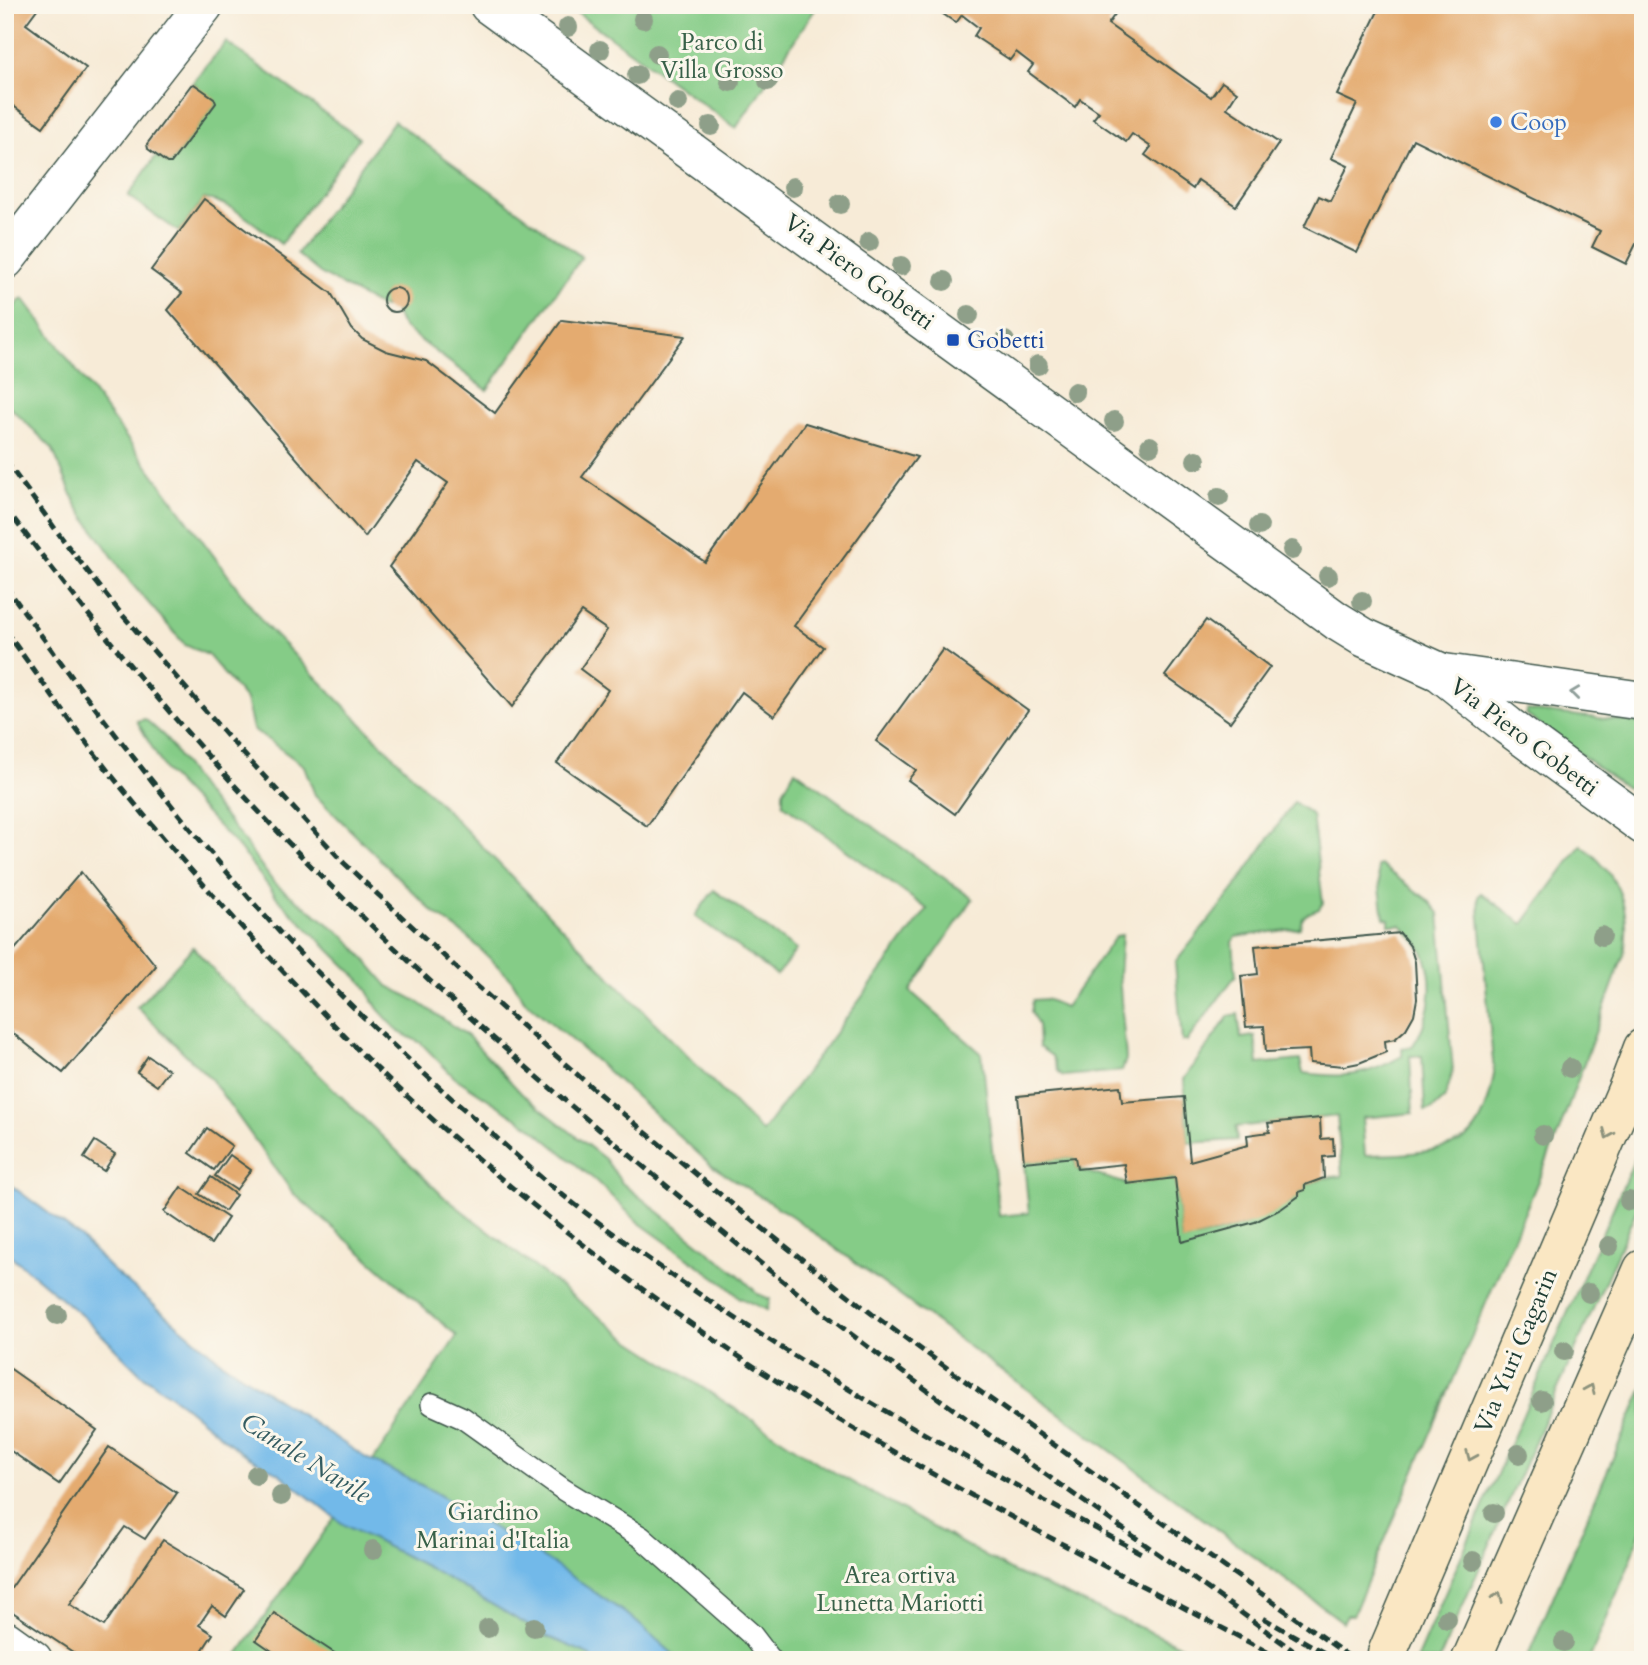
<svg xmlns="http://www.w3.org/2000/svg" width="1648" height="1665" font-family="Cardo,serif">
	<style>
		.green { fill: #85cc87; stroke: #52845e; stroke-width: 2 }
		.water { fill: #72b9e9; stroke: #487b8e; stroke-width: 2 }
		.building { fill: #e4ab70 }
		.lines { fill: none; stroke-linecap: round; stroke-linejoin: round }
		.service-casing { stroke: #3f574c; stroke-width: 24 }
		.minor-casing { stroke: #3f574c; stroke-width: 41 }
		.secondary-casing { stroke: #3f574c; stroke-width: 41 }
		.service { stroke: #fff; stroke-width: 21 }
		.minor { stroke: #fff; stroke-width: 38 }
		.secondary { stroke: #fae7c3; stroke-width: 38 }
		.rail { stroke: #1f3d34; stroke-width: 5; stroke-dasharray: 10 5; stroke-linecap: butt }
		.tree { fill: #8e9f89 }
		.oneway { stroke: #8f9e9a }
		.oneway2 { stroke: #8c927c }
		.shop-dot { fill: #3f7fe0; stroke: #fbf7ec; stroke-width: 2.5 }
		.transit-dot { fill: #1a4fb4; stroke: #fbf7ec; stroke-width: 2.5 }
		.labels { text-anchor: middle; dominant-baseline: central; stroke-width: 6; stroke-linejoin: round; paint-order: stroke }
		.park-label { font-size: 24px; fill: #386149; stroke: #fbf7ec }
		.shop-label { font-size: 24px; fill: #366cbe; stroke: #fbf7ec; text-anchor: start }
		.street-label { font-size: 24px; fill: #1f3d34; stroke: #fbf7ec }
		.transit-label { font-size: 24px; fill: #164399; stroke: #fbf7ec; text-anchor: start }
		.water-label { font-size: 26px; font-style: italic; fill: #345c61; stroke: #fbf7ec }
	</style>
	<rect width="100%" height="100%" fill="#fbf7ec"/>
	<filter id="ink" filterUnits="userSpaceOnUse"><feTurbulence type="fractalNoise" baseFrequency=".0143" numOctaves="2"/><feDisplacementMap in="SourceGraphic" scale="14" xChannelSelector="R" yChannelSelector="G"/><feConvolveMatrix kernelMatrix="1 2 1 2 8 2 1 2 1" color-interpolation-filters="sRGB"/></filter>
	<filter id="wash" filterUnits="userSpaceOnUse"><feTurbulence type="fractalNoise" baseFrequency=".00686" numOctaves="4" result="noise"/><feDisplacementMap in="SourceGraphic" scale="28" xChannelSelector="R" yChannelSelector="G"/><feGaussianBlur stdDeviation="1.57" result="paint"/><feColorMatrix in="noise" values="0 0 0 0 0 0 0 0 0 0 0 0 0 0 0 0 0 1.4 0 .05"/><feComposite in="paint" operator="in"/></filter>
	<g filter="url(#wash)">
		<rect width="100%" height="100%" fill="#f7ebd7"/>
		<g class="green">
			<path d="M566,5H818L736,128Z"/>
			<path d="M226,42L359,138L281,244C259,228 232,201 204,199L179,232L128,196L156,156L167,163H171L215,103L194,84L191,85Z"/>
			<path d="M394,121L582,257L487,390L403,327L395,312L402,309L406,303L403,292C395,287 389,288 384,296L385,307H381L320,273L297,254Z"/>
			<path d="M23,298L265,625L762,1132L927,909L783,804V792L795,770L973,899L910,991L982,1054L999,1216L1029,1213L1024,1162L1075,1157L1077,1169L1127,1184L1175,1178L1182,1241C1225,1233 1264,1221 1299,1196V1192L1305,1190V1185L1324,1178L1342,1176L1337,1116L1236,1127L1237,1140L1188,1143L1184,1079L1229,1016L1238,1014L1241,1038L1255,1036L1258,1064L1300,1060L1303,1073C1343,1078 1366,1077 1402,1056V1048L1412,1047C1432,1018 1439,971 1416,941C1412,936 1406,930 1401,925H1389V919L1384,918L1377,866L1380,865L1428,900L1439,913L1453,1071L1445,1098L1433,1109L1425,1111L1422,1056H1410L1413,1113L1362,1118L1365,1155C1391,1155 1452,1154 1471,1134C1485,1119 1491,1093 1494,1073L1478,897L1481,893L1523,924L1581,845C1619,874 1632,908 1624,954L1558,1134L1353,1615H1347L1343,1622L793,1217L712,1166L602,1066L524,1000L511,979L469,938L431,910L315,795L304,766L253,729L246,700L208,655L185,645L131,583L77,506L52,448L5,402V315Z"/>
			<path d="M1527,710L1642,723L1643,737L1631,785L1626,788L1525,714Z"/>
			<path d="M145,719L165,737L202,790L237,832L274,883L346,937L388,986L415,1000L468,1036L522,1094L605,1159L622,1183L740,1276L758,1294L770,1299L767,1310L740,1298L722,1282L638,1222L596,1181L531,1127L454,1077L421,1043L399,1032L378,1009L364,984L279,900L239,848L166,772L137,721Z"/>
			<path d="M1294,802L1312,815L1323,903L1319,909C1308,913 1301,915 1300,928L1236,937L1233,942L1236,975L1187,1041H1182L1175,963L1234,889Z"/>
			<path d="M714,890L796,950L777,975L695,916Z"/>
			<path d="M1122,935L1119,975L1126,1059L1122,1071L1063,1076L1058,1071L1052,1056L1039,1047L1038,1025L1031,1012L1033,1000L1046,999L1065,1007L1116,936Z"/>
			<path d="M193,947L220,978L443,1196L628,1339L823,1466L1014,1572L1214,1660H234L342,1507L457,1336L293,1193L211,1079L137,1007Z"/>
			<path d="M1643,1140V1195L1439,1660H1416Z"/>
			<path d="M1643,1388V1523L1631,1560L1589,1660H1526Z"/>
		</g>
		<path class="water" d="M5,1181L78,1235L111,1269L222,1362L366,1458L431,1490L553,1564L631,1617L680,1660H595L586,1653L548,1637L427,1567L344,1525L278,1473L239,1451L182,1404L141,1374L87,1320L5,1251Z"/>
		<g id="blocks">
			<g class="building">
				<path d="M5,5H40L26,24L86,68L43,127L5,100Z"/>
				<path d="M930,5H1080L1093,14L1099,5H1111L1118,10L1108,24L1211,97L1222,82L1237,92L1227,108L1279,143L1236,206L1198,180L1193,189L1145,155L1151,147L1132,134L1126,142L1093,119L1099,112L1080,99L1075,107L1028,72L1033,65L1016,52L1010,60L974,36L979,28L962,15L956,23Z"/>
				<path d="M1381,5H1643V230L1626,264L1592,247L1600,231L1413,139L1357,253L1304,227L1319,196L1330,201L1348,166L1331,158L1357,104L1337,95Z"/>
				<path d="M194,84L214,98L216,103L171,163H167L148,149L147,144L191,85Z"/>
				<path d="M204,199L331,293L352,329L362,339L386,351L426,361L495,413L562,320L685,336L582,477L705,562L805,423L917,457L794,626L823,647L774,716L742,692L647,826L557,763L608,690L580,669L607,630L581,612L512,707L389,567L448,483L418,462L365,537L168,310L182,293L151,270Z"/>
				<circle cx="395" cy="300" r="12"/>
				<path d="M1206,620L1270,667L1230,722L1165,676Z"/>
				<path d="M943,649L1028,710L955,814L908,780L916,770L876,741Z"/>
				<path d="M81,872L156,966L63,1073L5,1027V961Z"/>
				<path d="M1400,933L1410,946L1415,962L1417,999L1414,1015L1406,1029L1395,1039L1385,1041L1386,1052L1359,1063L1344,1066L1310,1063L1309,1050L1266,1052L1264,1026L1246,1027L1241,976L1258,974L1255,946Z"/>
				<path d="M148,1056L169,1070L157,1086L137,1072Z"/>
				<path d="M1120,1086L1122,1102L1184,1097L1190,1161L1248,1145L1247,1135L1270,1132L1268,1123L1320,1118L1321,1139L1333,1138L1334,1156L1323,1157L1324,1178L1305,1185V1190L1299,1192V1196L1281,1209L1255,1222L1182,1242L1175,1178L1127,1184L1124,1164L1077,1169L1075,1157L1024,1162L1018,1096Z"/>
				<path d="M207,1128L232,1146L214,1170L190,1153Z"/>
				<path d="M95,1141L115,1154L104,1171L84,1158Z"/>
				<path d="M230,1155L251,1170L236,1190L215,1176Z"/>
				<path d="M211,1177L236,1195L225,1211L199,1194Z"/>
				<path d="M181,1187L228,1218L211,1244L164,1212Z"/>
				<path d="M5,1365L97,1430L59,1484L5,1447Z"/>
				<path d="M109,1447L177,1493L145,1539L125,1527L69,1604L104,1626L163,1540L244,1589L226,1616L212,1606L199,1625L213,1634L196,1660H85L5,1607V1597Z"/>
				<path d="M274,1613L342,1658L341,1660H285L256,1640Z"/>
			</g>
		</g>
	</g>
	<g filter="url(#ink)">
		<use href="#blocks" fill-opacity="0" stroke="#3f574c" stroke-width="2"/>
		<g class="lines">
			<defs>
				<path id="service" d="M432,1404L463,1418L564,1490L641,1537L751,1634L771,1660"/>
				<g id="minor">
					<path d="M489,5L1337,621L1363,637L1440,672L1508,726L1643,825"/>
					<path d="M5,260L204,5"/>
					<path d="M1444,673L1643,701"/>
					<path d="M5,1640L33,1660"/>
				</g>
				<g id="secondary">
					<path d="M1387,1653L1629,1085L1643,1048"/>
					<path d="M1471,1660L1643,1269"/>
				</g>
			</defs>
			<use href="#service" class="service-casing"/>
			<use href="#minor" class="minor-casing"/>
			<use href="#secondary" class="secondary-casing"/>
			<use href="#service" class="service"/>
			<use href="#minor" class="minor"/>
			<use href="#secondary" class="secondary"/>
			<g class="rail">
				<path d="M5,460L67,545L119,611L229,738L344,863L459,970L597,1092L738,1209L876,1317L1354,1660"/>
				<path d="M5,507C103,637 209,764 325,880C426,981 534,1076 644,1167C716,1227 788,1287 863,1343C1009,1452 1160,1552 1306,1660"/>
				<path d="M5,585C89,703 177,817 273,925C336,994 406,1058 476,1120C501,1141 525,1164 550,1185C733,1330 937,1444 1143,1554"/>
				<path d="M5,630C46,687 85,744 130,798C190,871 253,941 319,1009C340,1031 361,1054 383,1074C489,1173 602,1264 722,1345C899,1466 1094,1558 1282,1660"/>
				<path d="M1263,1618L1337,1660"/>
			</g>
		</g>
		<g class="tree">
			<circle cx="643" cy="19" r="10"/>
			<circle cx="568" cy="27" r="10"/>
			<circle cx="600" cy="50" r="10"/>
			<circle cx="657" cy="54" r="10"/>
			<circle cx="637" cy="75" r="10"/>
			<circle cx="768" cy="81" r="10"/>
			<circle cx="730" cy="82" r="10"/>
			<circle cx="678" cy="102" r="10"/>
			<circle cx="711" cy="126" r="10"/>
			<circle cx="793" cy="187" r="10"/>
			<circle cx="840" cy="204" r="10"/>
			<circle cx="869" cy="242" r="10"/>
			<circle cx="901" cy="266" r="10"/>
			<circle cx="944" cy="281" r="10"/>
			<circle cx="969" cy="315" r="10"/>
			<circle cx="1005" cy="341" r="10"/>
			<circle cx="1038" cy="365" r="10"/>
			<circle cx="1075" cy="392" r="10"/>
			<circle cx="1114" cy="421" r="10"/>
			<circle cx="1150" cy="446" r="10"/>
			<circle cx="1196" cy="460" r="10"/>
			<circle cx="1219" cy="497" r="10"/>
			<circle cx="1259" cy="526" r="10"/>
			<circle cx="1292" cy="550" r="10"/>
			<circle cx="1328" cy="576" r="10"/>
			<circle cx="1362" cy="601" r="10"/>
			<circle cx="1602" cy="936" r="10"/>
			<circle cx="1570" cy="1068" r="10"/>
			<circle cx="1543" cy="1135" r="10"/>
			<circle cx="1629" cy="1201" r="10"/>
			<circle cx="1609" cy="1246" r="10"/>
			<circle cx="1589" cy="1293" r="10"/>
			<circle cx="57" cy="1315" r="10"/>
			<circle cx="1564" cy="1351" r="10"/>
			<circle cx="1542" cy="1401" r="10"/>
			<circle cx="1519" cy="1454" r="10"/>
			<circle cx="256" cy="1475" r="10"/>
			<circle cx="281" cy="1496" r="10"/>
			<circle cx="1494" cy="1513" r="10"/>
			<circle cx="373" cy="1550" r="10"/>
			<circle cx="1473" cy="1561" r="10"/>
			<circle cx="1447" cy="1619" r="10"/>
			<circle cx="534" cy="1627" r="10"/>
			<circle cx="488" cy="1628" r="10"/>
			<circle cx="1564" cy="1642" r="10"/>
		</g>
		<defs><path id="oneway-chevron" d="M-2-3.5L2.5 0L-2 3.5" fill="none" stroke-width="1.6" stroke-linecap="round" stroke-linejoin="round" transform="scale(1.75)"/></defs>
		<use class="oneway" href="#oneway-chevron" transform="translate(1575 693) rotate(-173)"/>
		<g class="oneway2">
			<use href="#oneway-chevron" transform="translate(1608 1134) rotate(113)"/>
			<use href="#oneway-chevron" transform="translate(1590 1389) rotate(-66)"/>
			<use href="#oneway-chevron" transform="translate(1471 1456) rotate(113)"/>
			<use href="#oneway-chevron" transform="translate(1498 1597) rotate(-66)"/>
		</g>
	</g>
	<circle class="shop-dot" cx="1496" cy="122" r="7"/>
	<rect class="transit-dot" x="946" y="333" width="14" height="14" rx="3.5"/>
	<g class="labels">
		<g class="park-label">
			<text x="722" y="42">Parco di<tspan x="722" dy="28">Villa Grosso</tspan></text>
			<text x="493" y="1512">Giardino<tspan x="493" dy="28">Marinai d'Italia</tspan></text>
			<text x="900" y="1575">Area ortiva<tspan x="900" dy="28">Lunetta Mariotti</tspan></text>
		</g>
		<g class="shop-label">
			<text x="1510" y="122">Coop</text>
		</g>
		<g class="street-label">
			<text transform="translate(859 272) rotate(36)">Via Piero Gobetti</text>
			<text transform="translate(1524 737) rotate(37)">Via Piero Gobetti</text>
			<text transform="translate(1516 1351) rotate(-67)">Via Yuri Gagarin</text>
		</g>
		<g class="transit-label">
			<text x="967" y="340">Gobetti</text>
		</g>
		<g class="water-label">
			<text transform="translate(306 1458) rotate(32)">Canale Navile</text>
		</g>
	</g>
	<rect width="1648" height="1665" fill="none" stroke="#fbf7ec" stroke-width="28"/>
</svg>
